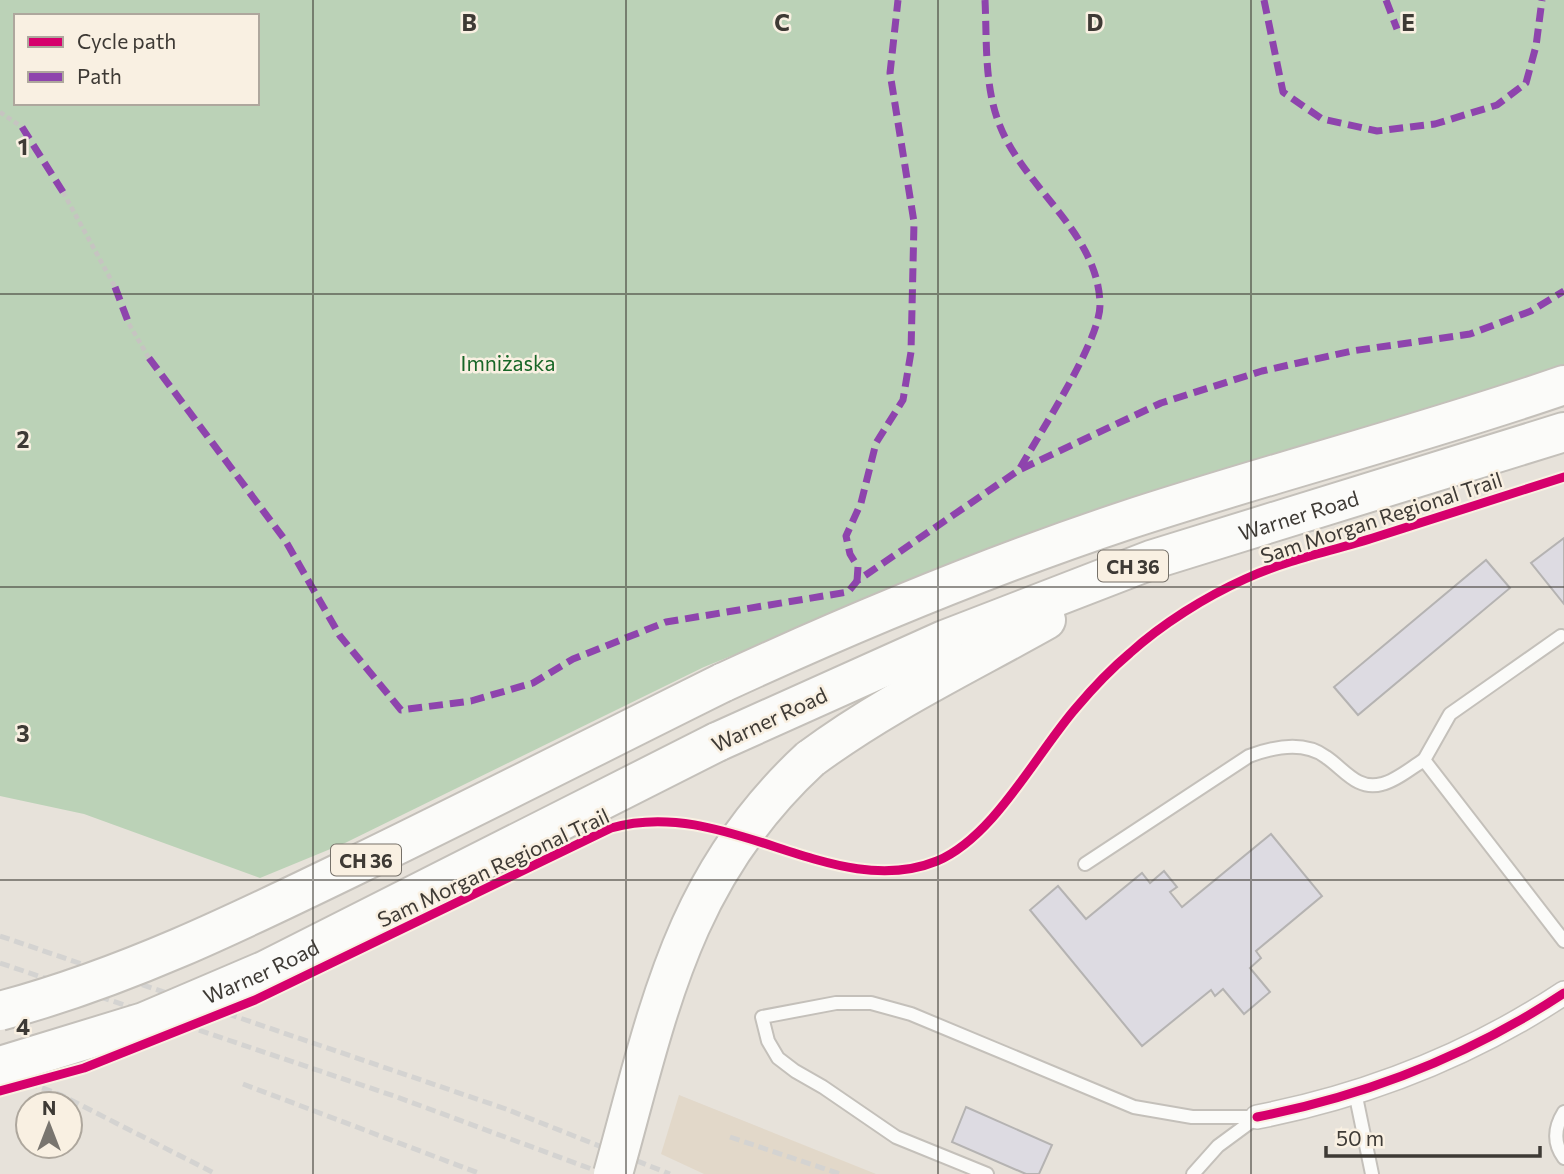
<svg xmlns="http://www.w3.org/2000/svg" width="1564" height="1174" font-family="Commissioner,sans-serif">
	<style>
		.built { fill: #e2d8c9 }
		.green { fill: #bbd2b7; fill-rule: evenodd }
		.building { fill: #dddbe2; stroke: #b5b3b2; stroke-width: 2 }
		.lines { fill: none; stroke-linecap: round; stroke-linejoin: round }
		.service-casing { stroke: #c4c0ba; stroke-width: 16 }
		.minor-casing { stroke: #c4c0ba; stroke-width: 26 }
		.trunk-casing { stroke: #c4c0ba; stroke-width: 42 }
		.path { stroke: #c6c4c1; stroke-width: 4.5; stroke-dasharray: 5 3.5; stroke-linecap: butt }
		.service { stroke: #fbfbf9; stroke-width: 12 }
		.minor { stroke: #fbfbf9; stroke-width: 23 }
		.trunk { stroke: #fbfbf9; stroke-width: 38 }
		.rail { stroke: #d4d3d1; stroke-width: 5; stroke-dasharray: 10 5; stroke-linecap: butt }
		.trunk-bridge-casing { stroke: #c4c0ba; stroke-width: 42; stroke-linecap: butt }
		.trunk-bridge { stroke: #fbfbf9; stroke-width: 38 }
		.quiet { stroke: #8e44ad; stroke-width: 7; stroke-dasharray: 14 7; stroke-linecap: butt }
		.cycleway-casing { stroke: #f9f0e2; stroke-width: 13 }
		.cycleway { stroke: #d6006c; stroke-width: 9 }
		.grid { fill: none; stroke: #3e3a35; stroke-width: 2; stroke-opacity: 0.55 }
		.labels { text-anchor: middle; dominant-baseline: central; stroke-width: 5; stroke-linejoin: round; paint-order: stroke }
		.shield { fill: #f9f0e2; stroke: #767169; stroke-width: 2 }
		.shield-label { font-size: 19px; font-weight: bold; fill: #3e3a35 }
		.park-label { font-size: 21px; fill: #176627; stroke: #f9f0e2 }
		.street-label { font-size: 21px; fill: #3e3a35; stroke: #f9f0e2 }
		.grid-label { font-size: 23px; text-anchor: middle; font-weight: bold; fill: #3e3a35; stroke: #f9f0e2; stroke-width: 5; stroke-linejoin: round; paint-order: stroke }
	</style>
	<rect width="100%" height="100%" fill="#e7e2da"/>
	<path class="built" d="M679,1095L876,1174H704L661,1154Z"/>
	<path class="green" d="M0,0H1564V366L1057,525L704,667L345,843L260,878L84,814L0,796ZM16,16H257V103H16Z"/>
	<g class="building">
		<path d="M1564,538V604L1531,563Z"/>
		<path d="M1486,560L1510,588L1358,715L1334,687Z"/>
		<path d="M1271,834L1322,896L1256,951L1261,958L1250,968L1270,992L1244,1014L1223,989L1215,996L1211,990L1142,1046L1030,910L1058,886L1086,919L1142,873L1150,883L1164,871L1177,887L1170,892L1182,907Z"/>
		<path d="M966,1107L1052,1145L1039,1174H1026L952,1142Z"/>
	</g>
	<g class="lines">
		<defs>
			<g id="service">
				<path d="M1424,760L1450,714L1561,636"/>
				<path d="M1085,864L1249,756C1273,747 1303,740 1326,757C1344,769 1357,791 1382,784C1396,781 1412,767 1424,760L1564,941"/>
				<path d="M1355,1092L1372,1174"/>
				<path d="M1564,1112C1554,1128 1553,1143 1564,1158"/>
				<path d="M987,1174L896,1137L823,1087L795,1071L778,1058L768,1041L762,1017L836,1003H871L911,1014L1134,1107L1192,1117H1257"/>
				<path d="M1193,1174L1218,1146L1256,1118"/>
			</g>
			<path id="minor" d="M1257,1117C1369,1095 1469,1056 1564,993"/>
			<g id="trunk">
				<path d="M722,683C854,622 986,567 1124,521C1270,473 1419,435 1564,385"/>
				<path id="s1" d="M717,742L944,640L1151,560L1564,432"/>
				<path d="M810,759C884,704 966,665 1046,620"/>
			</g>
		</defs>
		<use href="#service" class="service-casing"/>
		<use href="#minor" class="minor-casing"/>
		<use href="#trunk" class="trunk-casing"/>
		<g class="path">
			<path d="M0,112L22,127"/>
			<path d="M63,192L115,287"/>
			<path d="M129,324L149,358"/>
		</g>
		<use href="#service" class="service"/>
		<use href="#minor" class="minor"/>
		<use href="#trunk" class="trunk"/>
		<g class="rail">
			<path d="M0,936L506,1109L670,1174"/>
			<path d="M0,963L397,1097L605,1174"/>
			<path d="M0,1072L61,1095L216,1174"/>
			<path d="M243,1084L481,1174"/>
			<path d="M730,1137L840,1174"/>
		</g>
		<defs>
			<g id="trunk-bridge">
				<path d="M0,1011C124,978 237,923 352,867C476,807 599,744 722,683"/>
				<path id="s2" d="M0,1066L144,1022L266,970L717,742"/>
				<path d="M613,1174C658,1013 681,878 810,759"/>
			</g>
		</defs>
		<use href="#trunk-bridge" class="trunk-bridge-casing"/>
		<use href="#trunk-bridge" class="trunk-bridge"/>
		<g class="quiet">
			<path d="M985,0C987,41 984,87 1000,126C1025,189 1098,232 1100,304C1101,340 1039,434 1019,470"/>
			<path d="M1264,0L1283,92L1322,119L1377,131L1435,124L1497,105L1526,83L1536,46L1542,0"/>
			<path d="M1386,0L1397,29"/>
			<path d="M22,127L63,192"/>
			<path d="M115,287L129,324"/>
			<path d="M149,358L285,540L340,636L401,710L471,701L533,683L573,659L666,622L848,592L857,581L1019,470L1161,403L1262,371L1352,351L1470,334L1531,311L1564,291"/>
			<path d="M857,581L858,567L850,554L846,536L861,503L876,443L903,400L911,352L914,222L890,73L898,0"/>
		</g>
		<defs>
			<g id="cycleway">
				<path d="M0,1091L84,1068L255,1000L611,828C726,795 834,903 937,861C994,837 1036,754 1076,708C1092,689 1111,669 1130,653C1162,624 1205,597 1245,579C1285,560 1333,551 1376,537C1438,517 1501,497 1564,477"/>
				<path d="M1257,1117C1369,1095 1469,1056 1564,993"/>
			</g>
		</defs>
		<use href="#cycleway" class="cycleway-casing"/>
		<use href="#cycleway" class="cycleway"/>
	</g>
	<path class="grid" d="M313,0V1174M626,0V1174M938,0V1174M1251,0V1174M0,294H1564M0,587H1564M0,880H1564"/>
	<g class="labels">
		<g class="shield">
			<rect x="1098" y="550.5" width="70" height="31" rx="5"/>
			<rect x="331" y="844.5" width="70" height="31" rx="5"/>
		</g>
		<g class="shield-label">
			<text x="1133" y="566">CH 36</text>
			<text x="366" y="860">CH 36</text>
		</g>
		<g class="park-label">
			<text x="508" y="362">Imniżaska</text>
		</g>
		<g class="street-label">
			<text stroke="none"><textPath href="#s1" startOffset="625">Warner Road</textPath></text>
			<text transform="translate(1381 517) rotate(-18)">Sam Morgan Regional Trail</text>
			<text transform="translate(769 719) rotate(-25)">Warner Road</text>
			<text transform="translate(493 867) rotate(-25)">Sam Morgan Regional Trail</text>
			<text stroke="none"><textPath href="#s2" startOffset="278">Warner Road</textPath></text>
		</g>
	</g>
	<g class="grid-label">
		<text x="469" y="31">B</text>
		<text x="782" y="31">C</text>
		<text x="1095" y="31">D</text>
		<text x="1408" y="31">E</text>
		<text x="23" y="155">1</text>
		<text x="23" y="448">2</text>
		<text x="23" y="742">3</text>
		<text x="23" y="1035">4</text>
	</g>
	<rect x="14" y="14" width="245" height="91" fill="#f9f0e2" stroke="#aea79d" stroke-width="2"/>
	<rect x="28" y="37" width="35" height="10" fill="#d6006c" stroke="#aea79d" stroke-width="2"/>
	<text x="77" y="49" font-size="21" fill="#3e3a35">Cycle path</text>
	<rect x="28" y="72" width="35" height="10" fill="#8e44ad" stroke="#aea79d" stroke-width="2"/>
	<text x="77" y="84" font-size="21" fill="#3e3a35">Path</text>
	<g transform="translate(49 1125)"><circle r="33" fill="#f9f0e2" stroke="#aea79d" stroke-width="2"/>
	<path d="M0-5L12 26L0 18L-12 26Z" fill="#79756f"/>
	<text y="-10" font-size="19" font-weight="bold" text-anchor="middle" fill="#3e3a35">N</text>
	</g>
	<path d="M1326 1146v10h214v-10" fill="none" stroke="#3e3a35" stroke-width="3.5"/>
	<text x="1336" y="1146" font-size="21" fill="#3e3a35" stroke="#f9f0e2" stroke-width="5" paint-order="stroke">50 m</text>
</svg>
